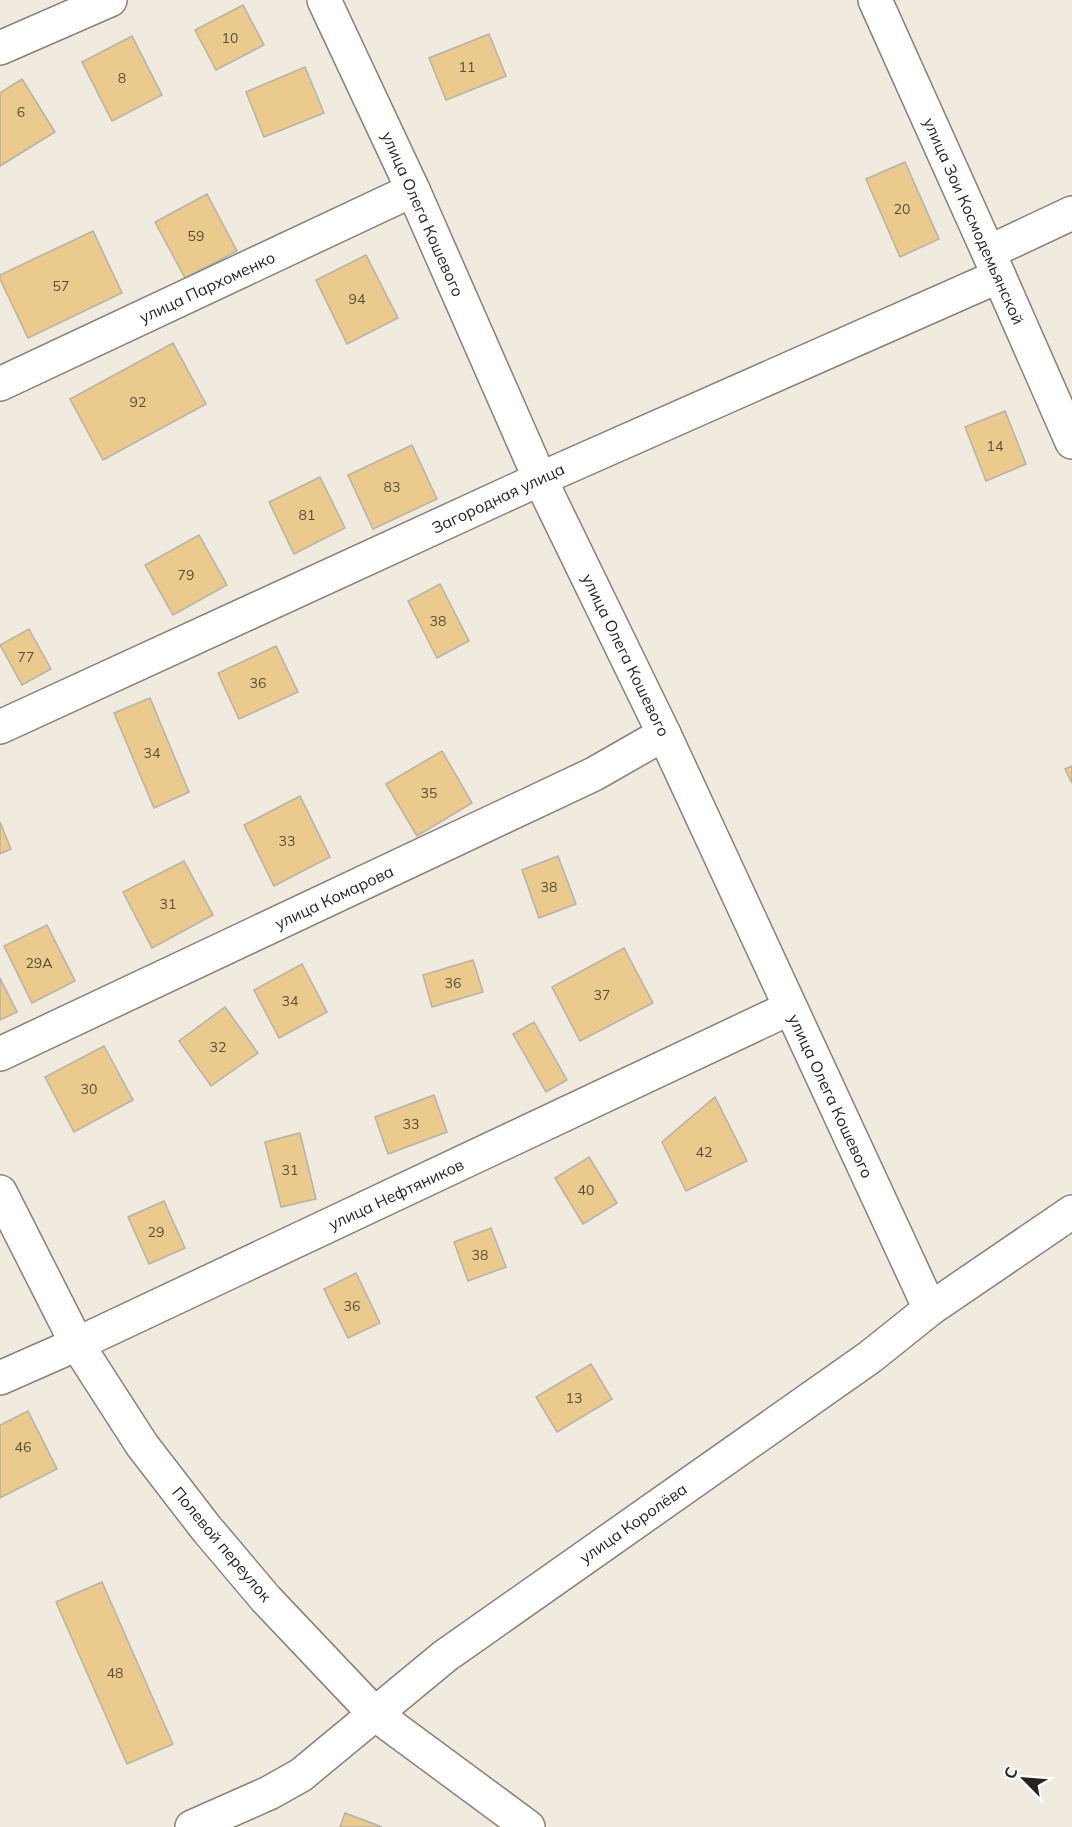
<svg xmlns="http://www.w3.org/2000/svg" width="1072" height="1827" font-family="Mulish,sans-serif">
	<style>
		.building { fill: #ebcb8d; stroke: #b7b1a7; stroke-width: 1.5 }
		.lines { fill: none; stroke-linecap: round; stroke-linejoin: round }
		.minor-casing { stroke: #878278; stroke-width: 36 }
		.minor { stroke: #fff; stroke-width: 33 }
		.labels { text-anchor: middle; dominant-baseline: central; stroke-width: 4.5; stroke-linejoin: round; paint-order: stroke }
		.number-label { font-size: 14px; fill: #574e3b }
		.street-label { font-size: 16px; fill: #262420; stroke: #fff }
	</style>
	<rect width="100%" height="100%" fill="#f0eadf"/>
	<g class="building">
		<path d="M243,5L264,45L216,70L195,30Z"/>
		<path d="M489,34L506,76L446,100L429,58Z"/>
		<path d="M132,36L162,95L112,121L82,62Z"/>
		<path d="M305,67L324,113L264,137L246,92Z"/>
		<path d="M22,79L55,132L0,166V93Z"/>
		<path d="M905,162L939,239L900,257L866,179Z"/>
		<path d="M207,194L237,251L185,278L155,222Z"/>
		<path d="M93,231L122,293L28,338L0,279V275Z"/>
		<path d="M366,255L398,318L347,344L316,280Z"/>
		<path d="M173,343L206,404L103,460L70,399Z"/>
		<path d="M1005,411L1026,464L986,481L965,427Z"/>
		<path d="M412,445L437,499L373,529L348,475Z"/>
		<path d="M320,477L345,528L294,554L269,502Z"/>
		<path d="M199,535L227,585L173,615L145,565Z"/>
		<path d="M440,584L469,641L437,658L408,601Z"/>
		<path d="M29,629L51,669L22,685L0,645Z"/>
		<path d="M276,646L298,692L239,719L218,673Z"/>
		<path d="M150,698L189,792L154,808L114,713Z"/>
		<path d="M442,751L472,803L417,836L386,784Z"/>
		<path d="M1072,766V783L1065,769Z"/>
		<path d="M300,796L330,857L274,886L244,825Z"/>
		<path d="M0,822L11,849L0,854Z"/>
		<path d="M558,856L576,904L539,918L522,870Z"/>
		<path d="M184,861L213,915L152,948L123,892Z"/>
		<path d="M47,925L75,981L32,1003L4,946Z"/>
		<path d="M624,948L653,1003L580,1041L552,987Z"/>
		<path d="M473,960L483,992L432,1007L423,975Z"/>
		<path d="M302,964L327,1012L279,1038L254,990Z"/>
		<path d="M0,978L17,1012L0,1020Z"/>
		<path d="M225,1007L258,1053L211,1086L179,1041Z"/>
		<path d="M534,1022L567,1080L546,1092L513,1034Z"/>
		<path d="M104,1046L133,1100L74,1132L45,1077Z"/>
		<path d="M434,1095L447,1132L388,1154L375,1117Z"/>
		<path d="M715,1097L747,1161L686,1191L662,1142Z"/>
		<path d="M300,1133L316,1199L281,1207L265,1142Z"/>
		<path d="M589,1157L617,1203L583,1224L555,1178Z"/>
		<path d="M164,1201L185,1248L149,1264L128,1217Z"/>
		<path d="M491,1228L506,1267L468,1281L454,1242Z"/>
		<path d="M356,1273L380,1323L348,1338L324,1289Z"/>
		<path d="M591,1364L612,1399L557,1432L536,1397Z"/>
		<path d="M28,1411L57,1469L0,1498V1425Z"/>
		<path d="M102,1582L173,1744L127,1764L56,1602Z"/>
		<path d="M345,1813L382,1827H340Z"/>
	</g>
	<g class="lines">
		<defs>
			<g id="minor">
				<path d="M324,0L413,190L540,479L664,734L930,1309"/>
				<path d="M875,0L999,276L1072,442"/>
				<path d="M0,48L110,0"/>
				<path d="M989,252L1072,213"/>
				<path d="M0,384L413,190"/>
				<path d="M0,727L540,479L999,276"/>
				<path d="M0,1054L594,774L664,734"/>
				<path d="M0,1192L77,1344L142,1445L206,1528L266,1599L375,1714L528,1827"/>
				<path d="M0,1378L77,1344L790,1008"/>
				<path d="M192,1827L269,1793L301,1775L445,1656L870,1357L930,1309L1072,1212"/>
			</g>
		</defs>
		<use href="#minor" class="minor-casing"/>
		<use href="#minor" class="minor"/>
	</g>
	<g class="labels">
		<g class="number-label">
			<text x="230" y="38">10</text>
			<text x="467" y="67">11</text>
			<text x="122" y="78">8</text>
			<text x="21" y="112">6</text>
			<text x="902" y="209">20</text>
			<text x="196" y="236">59</text>
			<text x="61" y="286">57</text>
			<text x="357" y="299">94</text>
			<text x="138" y="402">92</text>
			<text x="995" y="446">14</text>
			<text x="392" y="487">83</text>
			<text x="307" y="515">81</text>
			<text x="186" y="575">79</text>
			<text x="438" y="621">38</text>
			<text x="26" y="657">77</text>
			<text x="258" y="683">36</text>
			<text x="152" y="753">34</text>
			<text x="429" y="793">35</text>
			<text x="287" y="841">33</text>
			<text x="549" y="887">38</text>
			<text x="168" y="904">31</text>
			<text x="39" y="963">29А</text>
			<text x="453" y="983">36</text>
			<text x="602" y="995">37</text>
			<text x="290" y="1001">34</text>
			<text x="218" y="1047">32</text>
			<text x="89" y="1089">30</text>
			<text x="411" y="1124">33</text>
			<text x="704" y="1152">42</text>
			<text x="290" y="1170">31</text>
			<text x="586" y="1190">40</text>
			<text x="156" y="1232">29</text>
			<text x="480" y="1255">38</text>
			<text x="352" y="1306">36</text>
			<text x="574" y="1398">13</text>
			<text x="23" y="1447">46</text>
			<text x="115" y="1673">48</text>
		</g>
		<g class="street-label">
			<text transform="translate(423 214) rotate(66)">улица Олега Кошевого</text>
			<text transform="translate(974 221) rotate(66)">улица Зои Космодемьянской</text>
			<text transform="translate(207 287) rotate(-25)">улица Пархоменко</text>
			<text transform="translate(498 498) rotate(-25)">Загородная улица</text>
			<text transform="translate(626 655) rotate(64)">улица Олега Кошевого</text>
			<text transform="translate(334 897) rotate(-25)">улица Комарова</text>
			<text transform="translate(831 1096) rotate(65)">улица Олега Кошевого</text>
			<text transform="translate(396 1194) rotate(-25)">улица Нефтяников</text>
			<text transform="translate(633 1523) rotate(-35)">улица Королёва</text>
			<text transform="translate(222 1544) rotate(50)">Полевой переулок</text>
		</g>
	</g>
	<g transform="translate(1024 1779) rotate(295)" stroke="#ffffff" stroke-width="4.5" paint-order="stroke">
	<path d="M0-4.5L10 22L0 15L-10 22Z" fill="#262420"/>
	<text y="-9" font-size="16" font-weight="bold" text-anchor="middle" fill="#262420">С</text>
	</g>
</svg>
